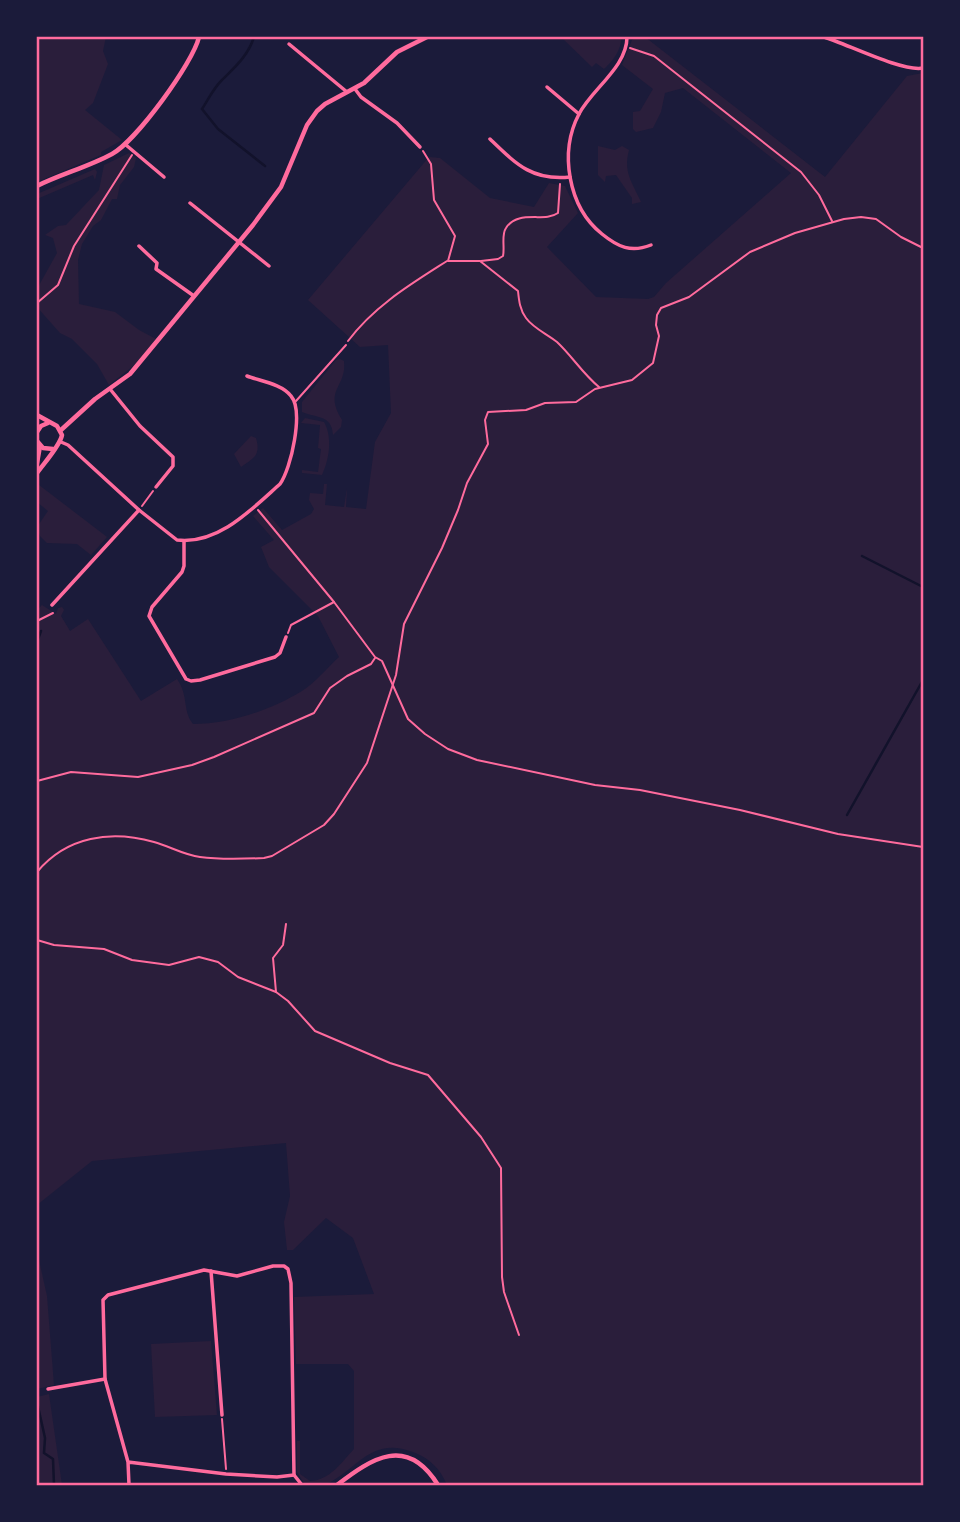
<svg xmlns="http://www.w3.org/2000/svg" width="960" height="1522" font-family="Ubuntu,sans-serif">
	<style>
		.green { fill: #2a1e3b }
		.lines { fill: none; stroke-linecap: round; stroke-linejoin: round }
		.stream { stroke: #12122b; stroke-width: 2.5 }
		.path { stroke: #ff6b9d; stroke-width: 2 }
		.service { stroke: #ff6b9d; stroke-width: 2 }
		.minor { stroke: #ff6b9d; stroke-width: 3.5 }
		.tertiary { stroke: #ff6b9d; stroke-width: 4.5 }
		.neatline { fill: none; stroke: #ff6b9d; stroke-width: 2.5 }
	</style>
	<rect width="100%" height="100%" fill="#1b1b3a"/>
	<g class="green">
		<path d="M37,37H106L103,51L108,64L93,103L85,110L122,140L101,152V155L37,182Z"/>
		<path d="M561,37H621C622,49 613,61 604,69L596,63L592,67Z"/>
		<path d="M636,37H645L825,177L907,76L923,73V1485H447C440,1469 431,1459 413,1452C372,1436 358,1468 327,1484C321,1487 312,1485 305,1485L297,1472V1441H300V1474L310,1481C330,1480 341,1463 354,1449V1371L348,1364H296L294,1297L374,1294L353,1238L326,1218L293,1250H287L284,1222L290,1196L286,1143L92,1161L37,1205V610L42,605L56,614L58,608L62,607L64,610L61,616L70,631L88,619L141,701L177,679C189,696 182,710 193,724C230,724 271,710 302,691C316,682 327,668 339,657L318,616L269,567L261,547L274,540L253,516L263,508L282,530L311,514L314,509L309,500L310,493L323,494L324,484H327L325,505L344,507L347,488L346,507L366,509L375,442L391,413L388,345L360,347L308,300L429,157L440,158L490,198L534,207L549,183L565,186L578,213L547,247L596,297L648,299L654,297L666,283L791,173L683,88L665,93L661,112L653,128L636,132L633,129V112L640,111L653,89L622,65L632,40Z"/>
		<path d="M598,146L615,150L622,146L629,150C623,172 632,182 641,202L632,204V198L616,175L606,176L605,182L598,175Z"/>
		<path d="M129,153L136,158L134,167L120,185L117,199H112L101,220L93,226L82,244L78,260L79,304L115,312L139,330L156,339L137,363L109,385L97,364L72,339L60,333L37,307V289L57,253L53,238L45,235L58,226L66,225L99,190L104,165Z"/>
		<path d="M95,169L97,172L95,180L93,175L37,199V194Z"/>
		<path d="M340,359L344,361C347,388 323,389 342,420L341,427L333,435C332,415 317,418 302,412V402L336,360Z"/>
		<path d="M305,418L324,422C333,438 329,460 322,475L302,473V470L318,472L321,449L318,448L320,425L301,423Z"/>
		<path d="M251,436L256,438C261,455 254,458 241,467L234,454Z"/>
		<path d="M39,485L107,537L91,555L77,544L47,543L40,536L37,527L48,511L37,502V488Z"/>
		<path d="M37,1251L47,1296L54,1385L37,1389Z"/>
		<path d="M211,1341L217,1415L155,1417L151,1344Z"/>
		<path d="M49,1394L62,1485H37V1397Z"/>
	</g>
	<g class="lines">
		<g class="stream">
			<path d="M254,37C248,56 235,67 221,81C213,89 208,100 202,109L218,129L265,166"/>
			<path d="M862,556L923,587"/>
			<path d="M37,642L41,631"/>
			<path d="M847,815L923,680"/>
			<path d="M37,1301V1302"/>
			<path d="M37,1402L45,1438L44,1453L53,1459L54,1485"/>
		</g>
		<g class="path">
			<path d="M630,48L654,56L801,172L819,195L832,221"/>
			<path d="M423,151L431,164L434,200L455,236L448,261H480L518,291C519,301 520,310 526,318C533,328 547,334 557,342C572,356 583,374 599,387"/>
			<path d="M481,261L498,259L503,256C505,247 501,235 506,228C518,209 544,223 558,213L560,184"/>
			<path d="M37,303L58,285L74,246L132,155"/>
			<path d="M348,341C374,306 411,284 447,261"/>
			<path d="M142,506L153,491"/>
			<path d="M258,510L334,602L375,657L382,661L408,719L425,734L448,749L477,760L595,785L640,790L740,810L838,834L923,847"/>
			<path d="M37,621L53,613"/>
			<path d="M288,633L291,625L334,602"/>
			<path d="M37,781L71,772L138,777L192,765L214,757L314,713L330,688L347,676L371,664L375,658"/>
			<path d="M37,872C67,836 111,830 154,842C169,846 184,855 200,857C221,860 243,859 264,858L272,856L324,825L334,814L367,763L396,675L404,624L442,548L458,510L467,483L488,444L485,420L488,412L526,410L545,403L576,402L595,389L632,380L653,363L659,336L656,325L657,315L661,308L689,297L750,252L795,233L844,219L861,217L876,219L901,237L923,248"/>
			<path d="M37,940L54,945L104,949L132,960L169,965L199,957L218,962L238,977L276,992L288,1001L315,1031L390,1063L428,1075L481,1137L501,1168L502,1277L504,1292L519,1335"/>
			<path d="M276,992L273,958L283,945L286,924"/>
			<path d="M222,1419L226,1469"/>
		</g>
		<path class="service" d="M296,401L346,345"/>
		<g class="minor">
			<path d="M627,37C627,67 592,89 579,114C559,152 568,207 602,234C618,247 631,253 651,245"/>
			<path d="M824,37C847,44 902,72 923,68"/>
			<path d="M289,44L347,92"/>
			<path d="M547,87L579,114"/>
			<path d="M355,89L361,97L397,123L420,147"/>
			<path d="M490,139C516,164 532,181 570,177"/>
			<path d="M126,145L164,177"/>
			<path d="M190,203L269,266"/>
			<path d="M139,246L157,263L156,269L194,296"/>
			<path d="M110,389L140,426L173,457V466L156,487"/>
			<path d="M61,442L68,445L139,510L177,540C218,545 252,509 280,484C291,469 304,411 291,396C282,384 260,381 247,376"/>
			<path d="M184,541V566L182,572L152,607L149,616L186,679L191,681L200,680L275,657L280,653L286,637"/>
			<path d="M52,605L139,510"/>
			<path d="M211,1271L222,1415"/>
			<path d="M48,1389L105,1379"/>
			<path d="M128,1462L226,1474L277,1477L294,1475L291,1283L288,1269L284,1266H273L237,1276L204,1270L108,1295L103,1300L105,1379L128,1462L129,1485"/>
			<path d="M294,1475L302,1485"/>
		</g>
		<g class="tertiary">
			<path d="M37,186C61,174 88,167 112,154C136,141 193,63 199,37"/>
			<path d="M37,415L57,426L62,435C60,446 44,463 37,473"/>
			<path d="M61,430L95,399L130,374L253,225L281,187L307,125L317,111L325,104L364,83L397,52L427,37"/>
			<path d="M37,432L41,426L48,423"/>
			<path d="M37,441L43,448L53,449"/>
			<path d="M37,463L40,446"/>
			<path d="M337,1485C372,1458 407,1435 438,1485"/>
		</g>
	</g>
	<rect width="960" height="1522" fill="none" stroke="#1b1b3a" stroke-width="77"/>
	<rect x="38" y="38" width="884" height="1446" class="neatline"/>
</svg>
